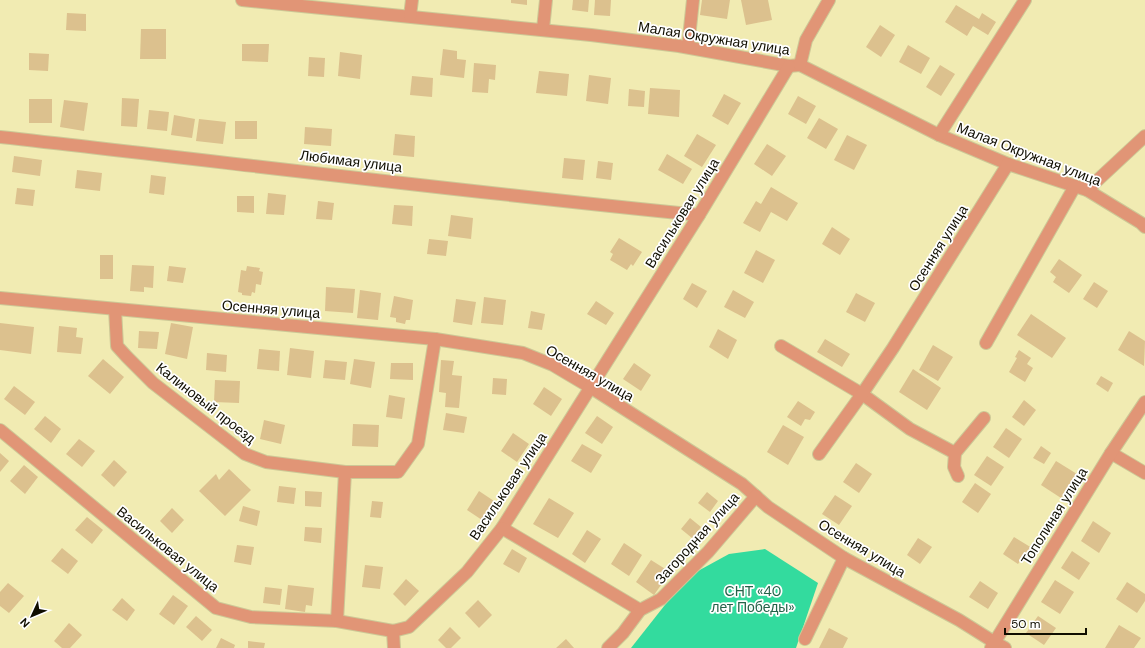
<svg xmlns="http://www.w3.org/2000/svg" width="1145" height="648" font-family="'DM Sans',sans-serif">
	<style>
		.green { fill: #33db9e }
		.building { fill: #dcc18e }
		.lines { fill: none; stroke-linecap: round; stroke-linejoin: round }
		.minor-casing { stroke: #cdc896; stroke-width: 14 }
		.minor { stroke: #e19576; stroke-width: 12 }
		.labels { text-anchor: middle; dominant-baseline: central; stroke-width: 3.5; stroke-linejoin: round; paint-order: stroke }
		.street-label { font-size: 14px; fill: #100e00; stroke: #fff }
		.park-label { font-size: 14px; fill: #246349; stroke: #fff }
	</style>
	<rect width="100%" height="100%" fill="#f1ebb2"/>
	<path class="green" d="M765,549L818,583L796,648H631L687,577L729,554Z"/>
	<g class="building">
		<path d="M511,0H527V5L511,3Z"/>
		<path d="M573,0H589L588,12L572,10Z"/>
		<path d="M595,0H611L610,16L594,15Z"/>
		<path d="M702,0H730L727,19L700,15Z"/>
		<path d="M741,0H768L772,20L746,25Z"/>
		<path d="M956,5L979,19L982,13L996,22L988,35L973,26L967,36L945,22Z"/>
		<path d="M67,13L86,14V31L66,30Z"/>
		<path d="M880,25L895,35L881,57L866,47Z"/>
		<path d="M141,29H166V59H140Z"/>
		<path d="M242,44H269L268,62L242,61Z"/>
		<path d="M908,45L930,58L921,74L899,62Z"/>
		<path d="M443,49L457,51V59L466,60L464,78L440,75Z"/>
		<path d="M340,52L362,55L360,79L338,76Z"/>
		<path d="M29,53L49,54L48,71L29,70Z"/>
		<path d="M309,57L325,58L324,77L308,76Z"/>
		<path d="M474,63L496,65L495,80L489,79L488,93L472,92Z"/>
		<path d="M940,65L955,74L941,96L926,87Z"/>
		<path d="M539,71L569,74L567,96L536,93Z"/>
		<path d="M589,75L611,78L608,104L586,101Z"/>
		<path d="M412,76L433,78L432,97L410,95Z"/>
		<path d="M650,88L680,90L679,117L648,114Z"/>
		<path d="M629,89L645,91L644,107L628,106Z"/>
		<path d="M724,94L741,103L728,125L712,116Z"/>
		<path d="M798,96L816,106L806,124L788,114Z"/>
		<path d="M122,98L139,99L137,127L121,126Z"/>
		<rect x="29" y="99" width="23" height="24"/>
		<path d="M64,100L88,103L84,131L60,127Z"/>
		<path d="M149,110L169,112L167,131L147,129Z"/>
		<path d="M174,115L195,119L192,138L171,135Z"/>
		<path d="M819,118L838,129L826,149L807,138Z"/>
		<path d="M199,119L226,122L223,144L196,141Z"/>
		<rect x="235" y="121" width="22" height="18"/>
		<path d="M305,127L332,129L331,146L304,144Z"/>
		<path d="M395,134L415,136L414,157L393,155Z"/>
		<path d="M697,134L716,145L702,167L684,156Z"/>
		<path d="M847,135L867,145L854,170L834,160Z"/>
		<path d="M767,144L786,156L772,176L754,164Z"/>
		<path d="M667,154L692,169L683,184L658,170Z"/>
		<path d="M14,156L42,160L40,176L12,172Z"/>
		<path d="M564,158L585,160L583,180L562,178Z"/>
		<path d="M598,161L613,163L611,180L596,178Z"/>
		<path d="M77,170L102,173L100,191L75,188Z"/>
		<path d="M151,175L166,177L164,195L149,193Z"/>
		<path d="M771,187L798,203L787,221L771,212L760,232L743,223L756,201L761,204Z"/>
		<path d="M17,188L35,190L33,206L15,204Z"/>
		<path d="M268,193L286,195L284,215L266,214Z"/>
		<path d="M237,196H254V213L237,212Z"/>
		<path d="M318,201L334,203L332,220L316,219Z"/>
		<path d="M394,205L413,206L412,226L392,224Z"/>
		<path d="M451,215L473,218L471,239L448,236Z"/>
		<path d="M832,227L850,239L840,255L822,244Z"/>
		<path d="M619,238L642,252L633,266L631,264L627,270L610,260L613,254L610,252Z"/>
		<path d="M429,239L448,241L446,256L427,254Z"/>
		<path d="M756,250L775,260L763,283L744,273Z"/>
		<rect x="100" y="255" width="13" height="24"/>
		<path d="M1059,259L1082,275L1069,293L1053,282L1056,277L1050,272Z"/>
		<path d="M132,265L154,266L153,288L144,287V292L130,291Z"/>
		<path d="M169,266L186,268L183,283L167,281Z"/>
		<path d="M247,266L260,268L259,271L263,272L261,285L256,284L255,293L252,292L251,296L242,295V293L238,292L241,270L246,271Z"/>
		<path d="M1094,282L1108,291L1097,308L1083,299Z"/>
		<path d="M692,283L707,291L697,308L683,299Z"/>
		<path d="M326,287L355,289L353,313L325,311Z"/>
		<path d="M360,290L381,293L378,320L357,318Z"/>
		<path d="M733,290L754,302L745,318L724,307Z"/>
		<path d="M856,293L875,303L865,322L846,312Z"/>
		<path d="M394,296L413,300L410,320H406L405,324L396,322V318L390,317Z"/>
		<path d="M484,297L506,300L503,325L481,323Z"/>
		<path d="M456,299L476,302L472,325L453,322Z"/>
		<path d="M596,301L614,313L606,325L587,314Z"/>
		<path d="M531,311L545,314L542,330L528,328Z"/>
		<path d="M1031,314L1066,338L1052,358L1017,335Z"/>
		<path d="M0,323L34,327L31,354L0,350Z"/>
		<path d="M171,323L193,327L187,359L165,354Z"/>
		<path d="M59,326L77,328L76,337L83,338L81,354L57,352Z"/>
		<path d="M718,329L737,340L728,359L709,347Z"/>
		<path d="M139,331L159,332L157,349L138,348Z"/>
		<path d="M1129,331L1145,341L1144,366L1118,350Z"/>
		<path d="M825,339L850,354L842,367L817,352Z"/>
		<path d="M933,345L953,357L938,381L919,370Z"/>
		<path d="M290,348L314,351L311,378L287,375Z"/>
		<path d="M259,349L280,351L279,371L257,369Z"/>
		<path d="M1019,350L1031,358L1027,364L1033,368L1025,382L1009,372L1017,358L1015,357Z"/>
		<path d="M207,353L227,355L226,372L206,370Z"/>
		<path d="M103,359L124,377L110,394L88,376Z"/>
		<path d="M354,359L375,362L371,388L350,384Z"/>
		<path d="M325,360L347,362L345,380L323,378Z"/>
		<path d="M441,360L454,361L452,375L462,376L459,408L445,407L446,393L439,392Z"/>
		<path d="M391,363H413V380L390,379Z"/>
		<path d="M634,363L651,375L641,391L623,379Z"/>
		<path d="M913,369L941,388L927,410L899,392Z"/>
		<path d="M1101,376L1113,383L1108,392L1096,384Z"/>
		<path d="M493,378L507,379L506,395L492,394Z"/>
		<path d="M215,380L240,381L239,403L214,402Z"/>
		<path d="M14,386L35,402L25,415L4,399Z"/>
		<path d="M544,387L562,399L551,416L533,404Z"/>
		<path d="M389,395L405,398L402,419L386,417Z"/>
		<path d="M1024,400L1036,410L1024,426L1012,417Z"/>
		<path d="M798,401L815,412L810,420L805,419L801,426L787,417Z"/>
		<path d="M446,413L467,417L464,433L443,430Z"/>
		<path d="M45,416L61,429L51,443L34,429Z"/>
		<path d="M597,416L613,427L602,444L585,433Z"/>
		<path d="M264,420L285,425L281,444L260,439Z"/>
		<path d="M353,424L379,425L378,447L352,446Z"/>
		<path d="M783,425L804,437L788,465L767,452Z"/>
		<path d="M1006,428L1022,439L1009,458L993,447Z"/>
		<path d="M513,433L529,444L517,462L501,451Z"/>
		<path d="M79,439L95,451L82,467L66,454Z"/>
		<path d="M582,444L602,455L591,473L571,461Z"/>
		<path d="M1041,446L1051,453L1044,464L1033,458Z"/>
		<path d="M0,453L9,461L0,472Z"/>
		<path d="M987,456L1004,467L991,486L974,475Z"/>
		<path d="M114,460L127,472L114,487L101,475Z"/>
		<path d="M1056,461L1077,474L1061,498L1041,485Z"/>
		<path d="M856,463L872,474L859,493L843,482Z"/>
		<path d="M24,465L38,477L25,494L10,481Z"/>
		<path d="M229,469L251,490L225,516L199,491L216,474L219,480Z"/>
		<path d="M975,483L991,494L978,513L962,502Z"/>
		<path d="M279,486L296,488L294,504L277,502Z"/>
		<path d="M305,491L322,492L321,507L305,506Z"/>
		<path d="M479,491L494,501L482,520L467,510Z"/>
		<path d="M707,492L718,501L710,512L698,503Z"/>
		<path d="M835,495L852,506L839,525L822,514Z"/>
		<path d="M549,498L574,513L558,538L533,524Z"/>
		<path d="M372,501L383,502L381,518L370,517Z"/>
		<path d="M243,506L260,511L257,526L239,521Z"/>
		<path d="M172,508L184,520L172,533L160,521Z"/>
		<path d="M87,517L103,530L92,544L75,530Z"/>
		<path d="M690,518L701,527L692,538L681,529Z"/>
		<path d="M1093,521L1111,533L1099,553L1081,541Z"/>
		<path d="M305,527L322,528L321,543L304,541Z"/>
		<path d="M587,530L601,539L585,563L572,554Z"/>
		<path d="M1014,537L1032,548L1024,560L1022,558L1018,564L1003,554Z"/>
		<path d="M918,538L932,547L920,564L907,555Z"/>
		<path d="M624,543L642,555L629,576L611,564Z"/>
		<path d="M237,545L254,547L251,565L234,562Z"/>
		<path d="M62,548L78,561L68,574L51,561Z"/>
		<path d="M512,549L527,558L519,573L503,564Z"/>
		<path d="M1072,551L1090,563L1079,580L1061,568Z"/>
		<path d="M651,560L670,572L654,595L636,582Z"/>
		<path d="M365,565L383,567L380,589L362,587Z"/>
		<path d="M406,579L419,591L405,606L393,594Z"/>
		<path d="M1055,580L1074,592L1060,614L1041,602Z"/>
		<path d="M980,581L998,593L988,609L969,597Z"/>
		<path d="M1127,582L1145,594V601L1137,613L1116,599Z"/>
		<path d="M8,583L24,596L9,613L0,606V592Z"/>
		<path d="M288,585L314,588L312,606L306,605L305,612L285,609Z"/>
		<path d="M265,587L282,589L280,605L263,603Z"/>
		<path d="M173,595L188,606L174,625L159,614Z"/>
		<path d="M122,598L135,610L127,621L112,610Z"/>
		<path d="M478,600L492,615L479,628L465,613Z"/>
		<path d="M196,616L212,630L202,641L186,627Z"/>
		<path d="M1038,616L1056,628L1044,645L1026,633Z"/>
		<path d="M69,623L82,635L70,648H62L54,641Z"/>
		<path d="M1119,625L1141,638L1134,648H1105Z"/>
		<path d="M450,627L461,638L451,648H446L438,640Z"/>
		<path d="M829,628L848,638L843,648H819Z"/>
		<path d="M221,638L235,645L234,648H216Z"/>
		<path d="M566,639L574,648H556Z"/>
		<path d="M248,641L265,643L264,648H248Z"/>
	</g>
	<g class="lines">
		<defs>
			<g id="minor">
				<path d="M242,0L591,35L679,46L789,66L800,65L939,135L1008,164L1087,190L1141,223L1145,227"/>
				<path d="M410,16L412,0"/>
				<path d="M543,29L546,0"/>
				<path d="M688,47L693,0"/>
				<path d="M800,65L806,40L829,0"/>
				<path d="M939,135L1025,0"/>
				<path d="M0,137C233,163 466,192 699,215"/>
				<path d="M1087,190L1145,136"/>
				<path d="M0,298L435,339L523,353L553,365L590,387L742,484L768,507L844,558L959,620L994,642L1005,648"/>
				<path d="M115,309L117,346L127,357L153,383L245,454L266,462L345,472H398L418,444L435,339"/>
				<path d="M986,343L1075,186"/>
				<path d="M781,346L862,394L910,429L955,453"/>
				<path d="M0,430L216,608L251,617L337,621L393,631L409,627L467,572L502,528L699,215L789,66"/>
				<path d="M1111,453L1145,473"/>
				<path d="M819,454L862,394L893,348L1008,164"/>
				<path d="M958,476L954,467L955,453L984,418"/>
				<path d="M502,528L640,610"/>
				<path d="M337,621L345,472"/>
				<path d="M393,631L394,648"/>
				<path d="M805,639L844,558"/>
				<path d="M608,648L623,633L640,610L661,599L708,552L756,496"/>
				<path d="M991,648L1111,453L1145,402"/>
			</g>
		</defs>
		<use href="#minor" class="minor-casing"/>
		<use href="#minor" class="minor"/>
	</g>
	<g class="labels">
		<g class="street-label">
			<text transform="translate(714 38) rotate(9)">Малая Окружная улица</text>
			<text transform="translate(1029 154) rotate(21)">Малая Окружная улица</text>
			<text transform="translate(351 161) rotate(7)">Любимая улица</text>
			<text transform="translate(682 213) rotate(-58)">Васильковая улица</text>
			<text transform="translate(938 248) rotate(-58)">Осенняя улица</text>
			<text transform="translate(271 309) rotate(5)">Осенняя улица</text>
			<text transform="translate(590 373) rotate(30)">Осенняя улица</text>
			<text transform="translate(206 403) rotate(38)">Калиновый проезд</text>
			<text transform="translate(508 486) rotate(-56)">Васильковая улица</text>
			<text transform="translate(1054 516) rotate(-58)">Тополиная улица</text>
			<text transform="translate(697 538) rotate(-48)">Загородная улица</text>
			<text transform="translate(862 548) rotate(31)">Осенняя улица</text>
			<text transform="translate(168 549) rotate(39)">Васильковая улица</text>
		</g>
		<g class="park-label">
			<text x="753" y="591">СНТ «40<tspan x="753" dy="16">лет Победы»</tspan></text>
		</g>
	</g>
	<g transform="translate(32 616) rotate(226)" stroke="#ffffff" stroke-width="3" paint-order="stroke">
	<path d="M0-3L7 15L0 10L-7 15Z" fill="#100e00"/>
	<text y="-6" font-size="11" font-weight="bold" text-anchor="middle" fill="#100e00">N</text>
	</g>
	<path d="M1005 628v6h81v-6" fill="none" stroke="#100e00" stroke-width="2"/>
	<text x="1011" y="628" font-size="12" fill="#100e00" stroke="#ffffff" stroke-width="3" paint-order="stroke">50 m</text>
</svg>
